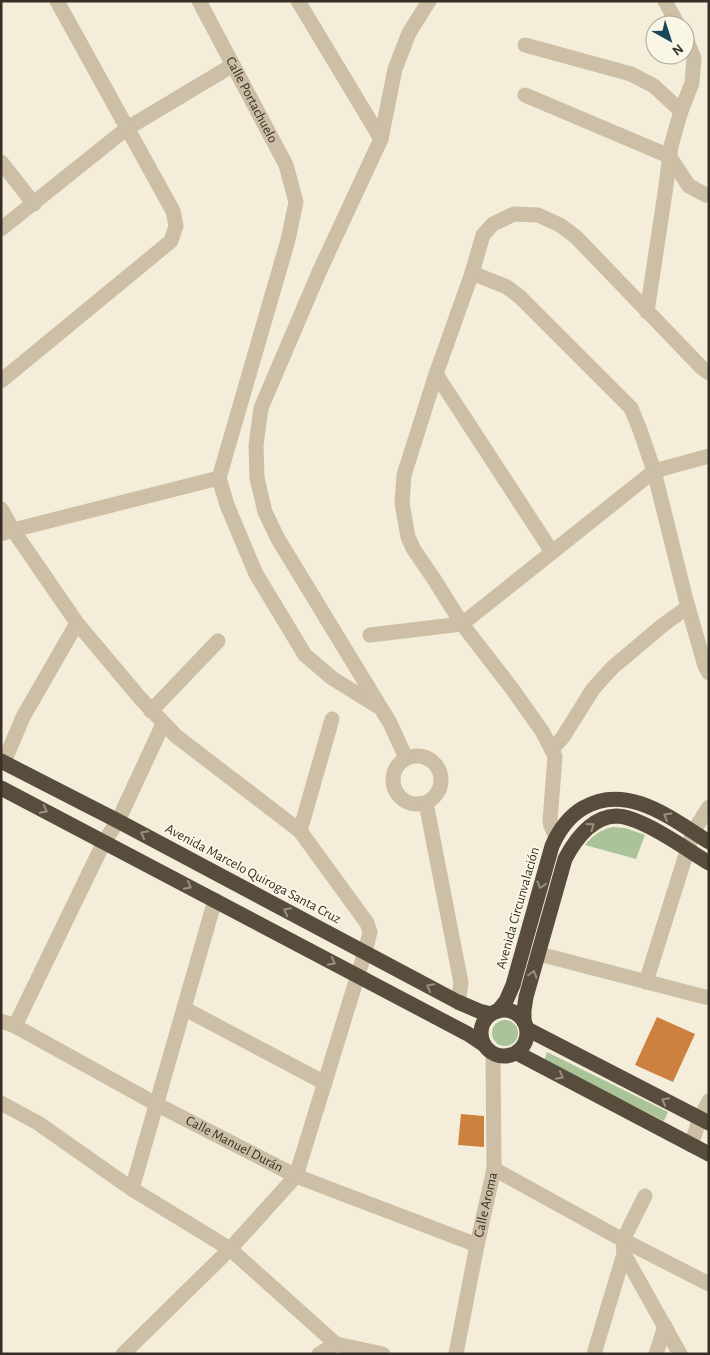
<svg xmlns="http://www.w3.org/2000/svg" width="710" height="1355" font-family="'Alegreya Sans',sans-serif">
	<style>
		.green { fill: #abc399 }
		.building { fill: #cc813e }
		.lines { fill: none; stroke-linecap: round; stroke-linejoin: round }
		.minor { stroke: #ccbfa5; stroke-width: 15 }
		.highway { stroke: #584c3d; stroke-width: 15 }
		.oneway { stroke: #999081 }
		.labels { text-anchor: middle; dominant-baseline: central; stroke-width: 4; stroke-linejoin: round; paint-order: stroke }
		.street-label { font-size: 14px; fill: #372f27; stroke: #faf6e6 }
	</style>
	<rect width="100%" height="100%" fill="#f3edda"/>
	<g class="green">
		<path d="M613,827L625,828L645,835L636,859L585,845C593,835 600,830 613,827Z"/>
		<circle cx="505" cy="1033" r="13"/>
		<path d="M547,1052L668,1112L664,1121L544,1061Z"/>
	</g>
	<g class="building">
		<path d="M657,1017L695,1034L673,1082L635,1065Z"/>
		<path d="M461,1114L484,1116V1147L458,1145Z"/>
	</g>
	<g class="lines">
		<g class="minor">
			<path id="s1" d="M199,1L286,165L296,202L288,240L219,478L227,505L256,574L305,655L332,678L377,706"/>
			<path d="M298,1L381,139"/>
			<path d="M665,1L678,25"/>
			<path d="M525,45L631,74L654,86L681,111"/>
			<path d="M525,95L669,156L689,186L706,195H709"/>
			<path d="M1,162L34,204"/>
			<path d="M1,229L126,129L233,65"/>
			<path d="M472,273L507,287L520,297L631,408L640,430L654,471L686,600L705,666L709,673"/>
			<path d="M647,312L666,186L671,146L681,111L692,83L694,58L685,36"/>
			<path d="M436,374L552,552"/>
			<path d="M1,381L171,241L176,226L173,211L57,1"/>
			<path d="M1,509L13,530L77,623L140,698L176,736L300,831L367,923L370,932L365,952L296,1176L230,1249L123,1354"/>
			<path d="M1,534L13,530L219,478"/>
			<path d="M370,635L462,624L654,471L709,456"/>
			<path d="M151,711L218,641"/>
			<path d="M552,749L563,737L593,689L613,667L663,625L688,607"/>
			<circle cx="417" cy="780" r="24"/>
			<path d="M406,758L390,723L278,539L265,512L257,478L256,445L261,408L320,270L381,139L395,69L409,33L429,1"/>
			<path d="M4,762L23,717L77,623"/>
			<path d="M426,803L461,983L458,1002"/>
			<path d="M300,831L332,719"/>
			<path d="M556,837L551,826L550,821L555,756L542,731L513,690L462,624L434,579L414,550L408,537L402,503L404,475L436,374L472,273L483,235L493,224L514,214L538,215L560,225L576,237L702,368L709,373"/>
			<path d="M539,954L709,998"/>
			<path d="M646,982L693,832L709,807"/>
			<path d="M185,1009L325,1083"/>
			<path id="s2" d="M1,1021L15,1026L156,1104L296,1176L477,1245"/>
			<path d="M15,1026L104,842L118,821L163,724"/>
			<path d="M1,1103L38,1123L132,1189L230,1249L336,1344L383,1354"/>
			<path d="M691,1145L700,1118L709,1101"/>
			<path d="M494,1169L623,1240L709,1284"/>
			<path d="M132,1189L215,900"/>
			<path d="M624,1254L680,1354"/>
			<path d="M319,1354L336,1344"/>
			<path id="s3" d="M456,1354L477,1245L494,1169L493,1054"/>
			<path d="M594,1354L624,1254L623,1240L645,1196"/>
			<path d="M656,1354L665,1326"/>
		</g>
		<g class="highway">
			<path d="M1,761L118,821L458,1002L479,1011L491,1014"/>
			<path d="M1,788L468,1034L483,1044"/>
			<circle cx="504" cy="1033" r="23"/>
			<path d="M498,1011L506,1001L513,985L552,846C559,830 568,817 583,808C627,782 672,819 709,842"/>
			<path d="M524,1022V1010L526,997L565,859C575,840 591,817 616,816C641,816 687,850 709,863"/>
			<path d="M527,1029L709,1123"/>
			<path d="M517,1053L709,1154"/>
		</g>
	</g>
	<defs><path id="oneway-chevron" d="M-2-3.5L2.5 0L-2 3.5" fill="none" stroke-width="1.6" stroke-linecap="round" stroke-linejoin="round" transform="scale(1.25)"/></defs>
	<g class="oneway">
		<use href="#oneway-chevron" transform="translate(44 810) rotate(28)"/>
		<use href="#oneway-chevron" transform="translate(667 816) rotate(-149)"/>
		<use href="#oneway-chevron" transform="translate(591 826) rotate(-36)"/>
		<use href="#oneway-chevron" transform="translate(144 834) rotate(-152)"/>
		<use href="#oneway-chevron" transform="translate(541 885) rotate(105)"/>
		<use href="#oneway-chevron" transform="translate(188 886) rotate(28)"/>
		<use href="#oneway-chevron" transform="translate(287 911) rotate(-152)"/>
		<use href="#oneway-chevron" transform="translate(332 962) rotate(28)"/>
		<use href="#oneway-chevron" transform="translate(533 974) rotate(-74)"/>
		<use href="#oneway-chevron" transform="translate(430 987) rotate(-152)"/>
		<use href="#oneway-chevron" transform="translate(560 1076) rotate(28)"/>
		<use href="#oneway-chevron" transform="translate(665 1101) rotate(-153)"/>
	</g>
	<g class="labels">
		<g class="street-label">
			<text stroke="none"><textPath href="#s1" startOffset="112">Calle Portachuelo</textPath></text>
			<text transform="translate(253 874) rotate(28)">Avenida Marcelo Quiroga Santa Cruz</text>
			<text transform="translate(518 908) rotate(-74)">Avenida Circunvalación</text>
			<text stroke="none"><textPath href="#s2" startOffset="264">Calle Manuel Durán</textPath></text>
			<text stroke="none"><textPath href="#s3" startOffset="152">Calle Aroma</textPath></text>
		</g>
	</g>
	<rect width="710" height="1355" fill="none" stroke="#372f27" stroke-width="5"/>
	<g transform="translate(670 40) rotate(141)"><circle r="24" fill="#faf6e6" stroke="#aca69a"/>
	<path d="M0-4L9 19L0 12L-9 19Z" fill="#1a485b"/>
	<text y="-8" font-size="14" font-weight="bold" text-anchor="middle" fill="#372f27">N</text>
	</g>
</svg>
